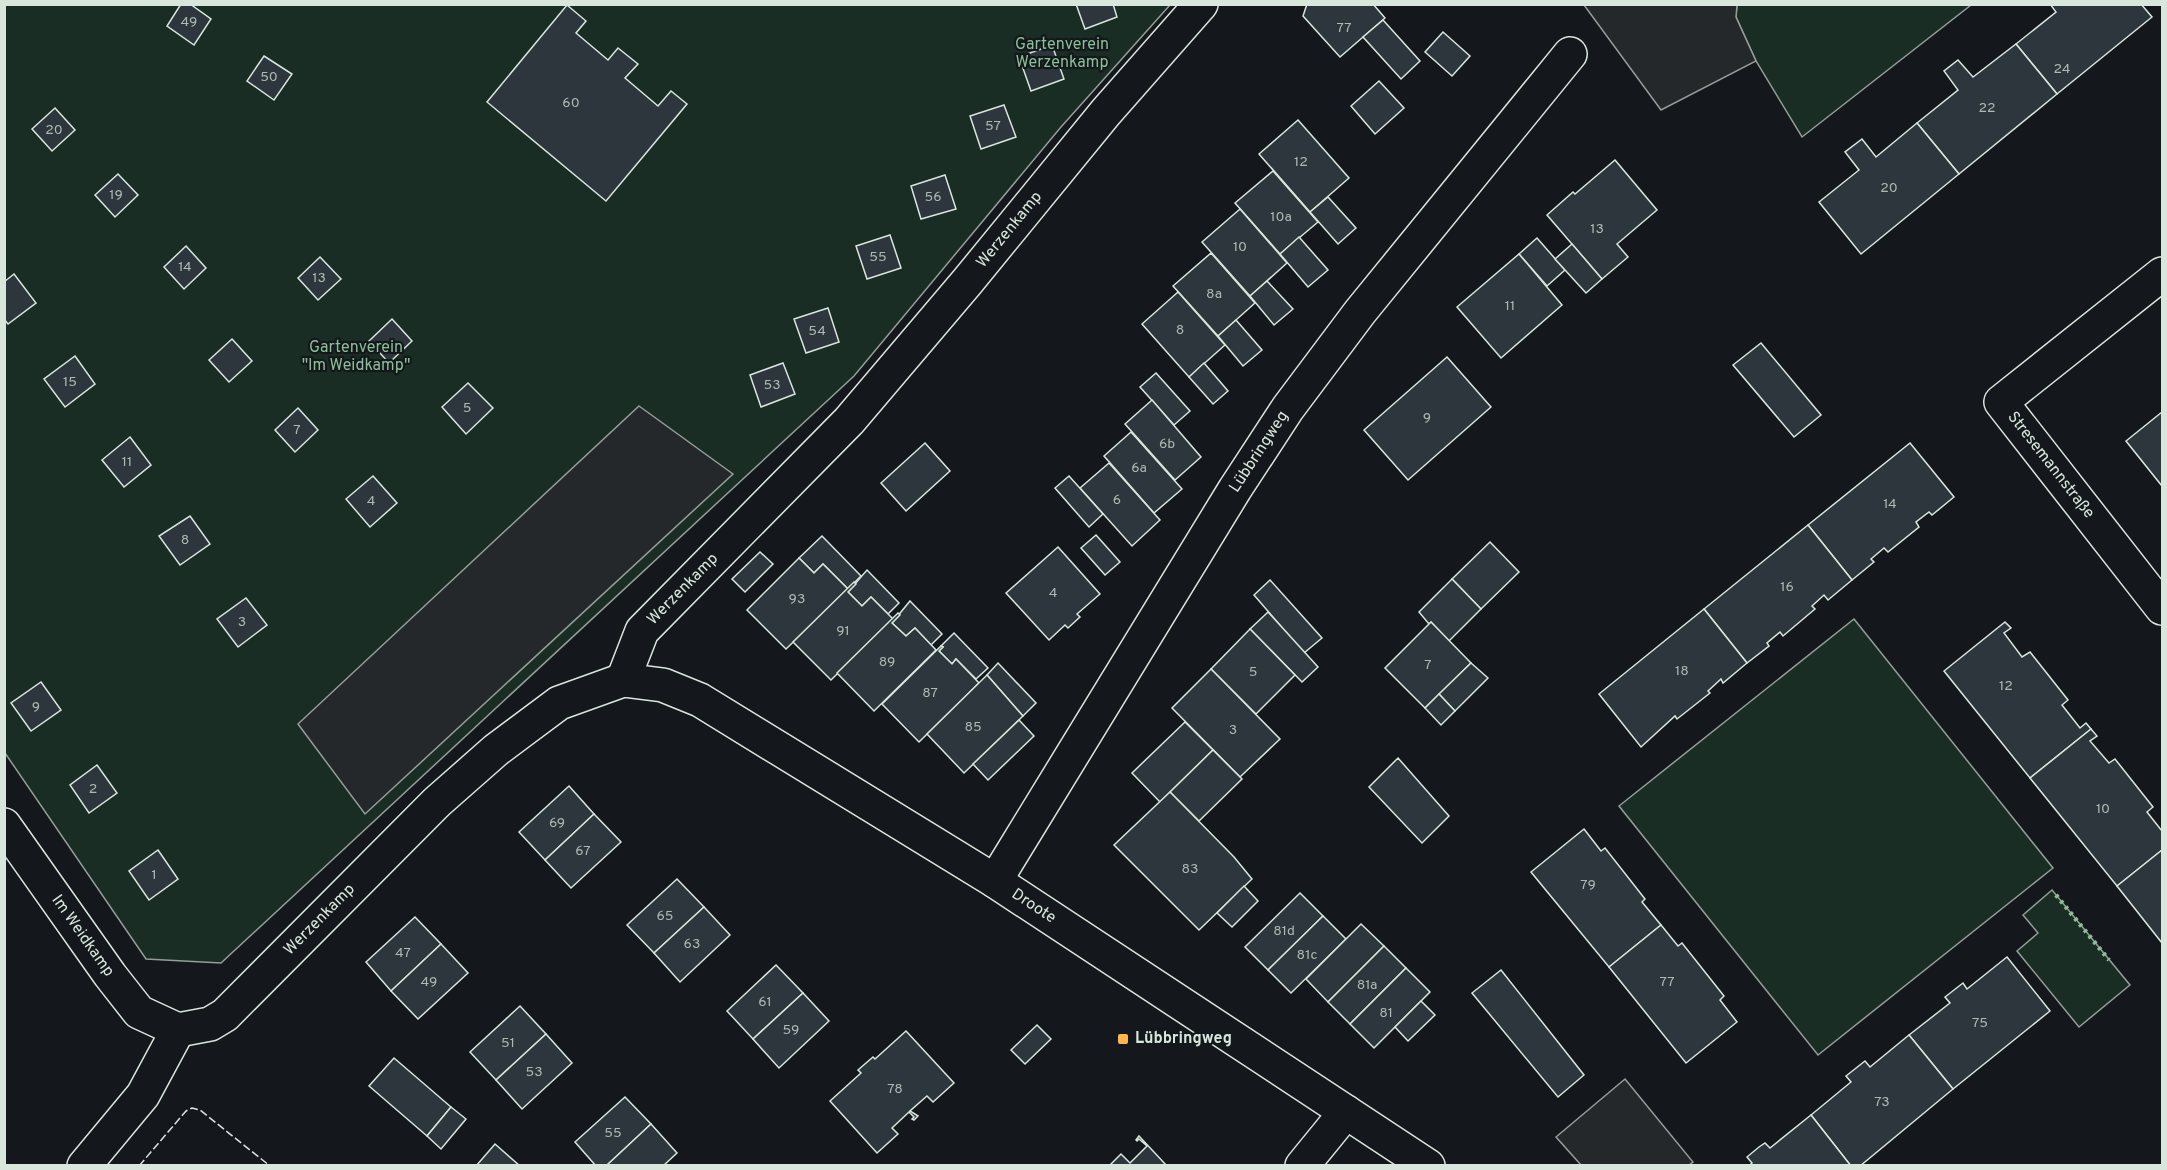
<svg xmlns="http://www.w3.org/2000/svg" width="2167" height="1170" font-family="Overpass,sans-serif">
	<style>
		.green { fill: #1a2d24; stroke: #939e99; stroke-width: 1.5 }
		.parking { fill: #24282b; stroke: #939e99; stroke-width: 1.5 }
		.building { fill: #2c363c; stroke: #d8e6dc; stroke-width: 1.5 }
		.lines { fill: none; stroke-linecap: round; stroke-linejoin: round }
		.minor-casing { stroke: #d8e6dc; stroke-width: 36 }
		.tertiary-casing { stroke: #d8e6dc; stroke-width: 36 }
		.minor { stroke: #14181c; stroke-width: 33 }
		.tertiary { stroke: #14181c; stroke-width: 33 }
		.hedge { stroke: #8ac095; stroke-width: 4.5; stroke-dasharray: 3 4.5; stroke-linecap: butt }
		.fence { stroke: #d8e6dc; stroke-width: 1.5; stroke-dasharray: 8 3; stroke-linecap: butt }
		.poi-dot { fill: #ffb74d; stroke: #14181c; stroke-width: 2 }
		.labels { text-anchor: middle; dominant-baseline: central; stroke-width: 4.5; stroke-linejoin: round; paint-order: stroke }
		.number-label { font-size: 14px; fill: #adbab4 }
		.park-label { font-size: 16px; fill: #8ac095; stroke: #14181c }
		.street-label { font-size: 16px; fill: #d8e6dc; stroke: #14181c }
		.poi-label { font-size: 16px; font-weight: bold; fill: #d8e6dc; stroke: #14181c; text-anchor: start }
	</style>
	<rect width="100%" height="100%" fill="#14181c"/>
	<g class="green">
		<path d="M4,5H1170L1061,127L854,376L221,963L146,959L5,753Z"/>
		<path d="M1737,5H1971L1802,137L1756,61L1736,17Z"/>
		<path d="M1854,619L2053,868L1818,1055L1619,806Z"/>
		<path d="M2052,890L2130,985L2079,1027L2017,951L2038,933L2023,915Z"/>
	</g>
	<g class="parking">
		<path d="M1584,5H1737L1736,17L1756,61L1661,110Z"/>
		<path d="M639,406L733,474L365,814L298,724Z"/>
		<path d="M1625,1079L1693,1162L1689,1165H1581L1556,1137Z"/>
	</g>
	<g class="building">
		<path d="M181,4H190L211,19L194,45L167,26Z"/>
		<path d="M1076,4H1113L1117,17L1085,29Z"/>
		<path d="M1307,4H1373L1385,18L1340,57L1303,16Z"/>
		<path d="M2050,4H2141L2152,17L2057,94L2016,44L2056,12Z"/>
		<path d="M567,5L586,21L576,33L608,60L618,48L638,64L625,78L658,106L671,91L687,104L606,201L487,102Z"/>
		<path d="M1383,20L1420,61L1401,79L1363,37Z"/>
		<path d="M1443,32L1470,56L1452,76L1425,52Z"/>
		<path d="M2016,44L2057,94L1959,174L1917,123L1958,90L1944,71L1958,60L1973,77Z"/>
		<path d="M1052,45L1064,79L1031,91L1019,57Z"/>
		<path d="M264,56L292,74L274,100L247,81Z"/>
		<path d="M1379,81L1404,108L1375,134L1351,106Z"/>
		<path d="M1004,105L1016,137L981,149L970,116Z"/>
		<path d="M55,108L75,130L52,151L32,129Z"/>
		<path d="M1298,120L1349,178L1310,212L1259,154Z"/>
		<path d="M1917,123L1959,174L1861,254L1819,202L1859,170L1845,152L1862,139L1876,157Z"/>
		<path d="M1615,160L1657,210L1617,244L1628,257L1602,279L1547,215L1573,192L1575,194Z"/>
		<path d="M1273,171L1318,222L1280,254L1235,203Z"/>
		<path d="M118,174L138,195L115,217L95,195Z"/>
		<path d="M945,175L956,209L921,219L911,186Z"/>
		<path d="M1328,197L1356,228L1338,244L1310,212Z"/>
		<path d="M1240,209L1287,263L1250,296L1202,242Z"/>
		<path d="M890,235L901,268L867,279L856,246Z"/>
		<path d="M1299,237L1328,270L1308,287L1280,254Z"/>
		<path d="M1537,238L1565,270L1547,286L1519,254Z"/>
		<path d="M1572,244L1602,279L1586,293L1555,259Z"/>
		<path d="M186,246L206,268L184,289L164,267Z"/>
		<path d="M1211,253L1255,303L1218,336L1173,286Z"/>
		<path d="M1519,254L1562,305L1501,358L1457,307Z"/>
		<path d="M320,257L341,279L318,300L298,278Z"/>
		<path d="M14,274L36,303L8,324L4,319V282Z"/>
		<path d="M1267,281L1293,309L1274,325L1250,296Z"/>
		<path d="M1178,292L1225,345L1189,377L1142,324Z"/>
		<path d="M828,308L839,342L806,353L794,319Z"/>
		<path d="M392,319L412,341L389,363L369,341Z"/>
		<path d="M1236,320L1262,350L1243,366L1218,336Z"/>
		<path d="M232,339L252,361L229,382L209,360Z"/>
		<path d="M1761,343L1821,415L1794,437L1733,365Z"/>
		<path d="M75,356L95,384L65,407L44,379Z"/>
		<path d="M1447,357L1491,407L1408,480L1364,430Z"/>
		<path d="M783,363L795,394L761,407L750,375Z"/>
		<path d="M1204,363L1228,391L1213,404L1189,377Z"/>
		<path d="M1156,373L1190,411L1174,425L1140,387Z"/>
		<path d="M468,383L493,408L466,434L442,407Z"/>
		<path d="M1152,400L1201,457L1175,480L1125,424Z"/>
		<path d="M298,408L318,430L295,452L275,430Z"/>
		<path d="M2162,412V486L2126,441Z"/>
		<path d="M1131,432L1182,489L1154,513L1104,456Z"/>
		<path d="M130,437L151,465L124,487L102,460Z"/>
		<path d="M925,443L950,471L906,511L881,483Z"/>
		<path d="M1910,443L1954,497L1932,515L1929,512L1916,522L1919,527L1888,552L1884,548L1871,559L1874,562L1852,580L1808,525Z"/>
		<path d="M1109,463L1160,520L1132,546L1080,488Z"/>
		<path d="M373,476L397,503L370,527L346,499Z"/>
		<path d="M1069,476L1103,514L1089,527L1055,488Z"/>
		<path d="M190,516L210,544L180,565L159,536Z"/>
		<path d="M1808,525L1852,580L1828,600L1824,595L1812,606L1815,609L1783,636L1780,632L1767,643L1769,646L1747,663L1704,609Z"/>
		<path d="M1096,535L1120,562L1105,575L1081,548Z"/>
		<path d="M822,536L861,576L848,589L823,564L814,573L799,558Z"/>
		<path d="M1490,542L1519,572L1481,609L1452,579Z"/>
		<path d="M1058,547L1100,594L1077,614L1080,617L1068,628L1065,625L1049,640L1006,593Z"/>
		<path d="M760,552L773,564L745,592L732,579Z"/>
		<path d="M799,558L814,573L823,564L848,589L786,649L747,610Z"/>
		<path d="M867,570L899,603L888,614L871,597L862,606L848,592Z"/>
		<path d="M1452,579L1481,609L1449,641L1431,622L1429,624L1419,612Z"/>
		<path d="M1270,580L1322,638L1304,653L1254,595Z"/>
		<path d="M854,582L856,584L848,592L862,606L871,597L893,619L831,680L793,642Z"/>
		<path d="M246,598L267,625L238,647L217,619Z"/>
		<path d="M910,601L942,634L931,645L915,628L906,636L892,623Z"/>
		<path d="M1704,609L1747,663L1723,683L1721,679L1708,691L1710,693L1677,719L1675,716L1641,747L1599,694Z"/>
		<path d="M1268,612L1318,667L1302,682L1250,629Z"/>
		<path d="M898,613L900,615L892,623L906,636L915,628L936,650L874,711L837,673Z"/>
		<path d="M1431,622L1471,663L1425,708L1385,668Z"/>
		<path d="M2005,622L2011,628L2004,633L2022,657L2030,652L2068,700L2062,705L2080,728L2086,723L2091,729L2030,778L1944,671Z"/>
		<path d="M1250,629L1295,675L1256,714L1211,669Z"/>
		<path d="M954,633L988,668L976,679L956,659L952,664L939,651L943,647L941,646Z"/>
		<path d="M941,646L943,647L939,651L952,664L956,659L979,683L919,742L882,704Z"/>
		<path d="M998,663L1036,703L1023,716L987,675Z"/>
		<path d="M1471,663L1488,678L1455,711L1439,694Z"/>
		<path d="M1211,669L1280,739L1240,777L1172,708Z"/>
		<path d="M987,675L1023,716L964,773L927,734Z"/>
		<path d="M41,682L61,710L31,731L11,703Z"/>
		<path d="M1439,694L1455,711L1441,725L1425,708Z"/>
		<path d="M1019,720L1034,736L988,780L973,764Z"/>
		<path d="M1185,722L1213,750L1160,802L1132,773Z"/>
		<path d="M2091,729L2097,736L2090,741L2109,763L2115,759L2153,807L2147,812L2162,831V850L2117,886L2030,778Z"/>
		<path d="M1213,750L1242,779L1199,821L1170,792Z"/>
		<path d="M1398,758L1449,816L1422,843L1369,787Z"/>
		<path d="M97,765L117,793L89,813L70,785Z"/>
		<path d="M569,786L594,814L545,860L519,832Z"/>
		<path d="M1170,792L1234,857L1252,879L1199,930L1114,845Z"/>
		<path d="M594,814L621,842L571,888L545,860Z"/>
		<path d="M1584,829L1601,851L1605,848L1645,899L1642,902L1661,925L1609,967L1531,872Z"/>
		<path d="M158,850L178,879L149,900L129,871Z"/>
		<path d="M2162,850V943L2117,886Z"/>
		<path d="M677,879L704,907L654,953L627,925Z"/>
		<path d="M1244,886L1258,901L1232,927L1217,913Z"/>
		<path d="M1300,893L1323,916L1268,970L1245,947Z"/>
		<path d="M704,907L730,935L680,982L654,953Z"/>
		<path d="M1323,916L1346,939L1291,993L1268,970Z"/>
		<path d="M415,917L441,944L391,991L366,962Z"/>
		<path d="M1361,924L1384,946L1328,1002L1306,979Z"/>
		<path d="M1661,925L1678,946L1682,943L1724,996L1720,1000L1737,1022L1686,1063L1609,967Z"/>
		<path d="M441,944L468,973L418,1019L391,991Z"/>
		<path d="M1384,946L1406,968L1350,1024L1328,1002Z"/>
		<path d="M2007,957L2050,1011L1953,1089L1909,1035L1950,1003L1945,997L1963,983L1967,989Z"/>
		<path d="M776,965L803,993L753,1039L727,1011Z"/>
		<path d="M1406,968L1430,992L1374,1048L1350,1024Z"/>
		<path d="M1501,970L1584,1075L1558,1097L1472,993Z"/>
		<path d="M803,993L829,1021L779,1068L753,1039Z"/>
		<path d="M1421,1001L1435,1015L1408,1041L1395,1027Z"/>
		<path d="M520,1006L546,1034L496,1080L470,1052Z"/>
		<path d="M1037,1025L1051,1039L1025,1064L1011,1050Z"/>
		<path d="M906,1031L954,1083L933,1102L927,1096L910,1111L918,1116L914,1120L912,1119L914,1117L909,1112L892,1128L898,1134L877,1153L830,1101L861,1073L858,1070L873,1057L875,1059Z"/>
		<path d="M546,1034L572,1063L522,1109L496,1080Z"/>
		<path d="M1909,1035L1953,1089L1860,1166H1851L1811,1115L1851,1082L1846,1076L1865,1061L1870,1067Z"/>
		<path d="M394,1058L451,1107L427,1136L369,1086Z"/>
		<path d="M625,1097L651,1124L606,1166H596L575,1142Z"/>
		<path d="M451,1107L466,1119L441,1149L427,1136Z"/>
		<path d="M1811,1115L1851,1166H1749L1752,1163L1747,1157L1759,1147L1765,1143L1770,1148Z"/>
		<path d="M651,1124L677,1153L663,1166H606Z"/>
		<path d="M1139,1136L1167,1166H1109L1121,1154L1130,1163L1147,1146L1139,1139L1137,1141L1136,1140Z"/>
		<path d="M495,1144L520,1166H476Z"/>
	</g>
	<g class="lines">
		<defs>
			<g id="minor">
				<path id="s1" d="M2162,274L2001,402L2162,608"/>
				<path id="s2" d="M623,680L642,631L849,421L967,282L1106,112L1201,4"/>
				<path id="s3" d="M995,881L1235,489L1288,408L1360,312L1570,54"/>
				<path d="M84,1166L143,1095L178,1030"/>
				<path d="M1302,1166L1346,1112"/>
			</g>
			<g id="tertiary">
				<path id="s4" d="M4,825L110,975L139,1012L178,1030L210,1024L225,1015L437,802L496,750L559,703L623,680L663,685L700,700L995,881L1428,1166"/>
			</g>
		</defs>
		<use href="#minor" class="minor-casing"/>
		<use href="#tertiary" class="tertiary-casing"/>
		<use href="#minor" class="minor"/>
		<use href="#tertiary" class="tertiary"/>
		<path class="hedge" d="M2056,895L2109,960"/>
		<path class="fence" d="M139,1166L186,1111L192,1108L200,1110L270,1166"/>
	</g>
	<rect class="poi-dot" x="1117" y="1033" width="12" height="12" rx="3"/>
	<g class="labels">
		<g class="number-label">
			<text x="189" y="22">49</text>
			<text x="1344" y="28">77</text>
			<text x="2062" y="69">24</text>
			<text x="269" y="77">50</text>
			<text x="571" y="103">60</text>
			<text x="1987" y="108">22</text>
			<text x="993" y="126">57</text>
			<text x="54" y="130">20</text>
			<text x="1301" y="162">12</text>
			<text x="1889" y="188">20</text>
			<text x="116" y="195">19</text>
			<text x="933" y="197">56</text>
			<text x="1281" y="217">10a</text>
			<text x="1597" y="229">13</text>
			<text x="1240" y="247">10</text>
			<text x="878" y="257">55</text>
			<text x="185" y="267">14</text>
			<text x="319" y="278">13</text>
			<text x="1214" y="294">8a</text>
			<text x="1510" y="306">11</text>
			<text x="1180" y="330">8</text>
			<text x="817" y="331">54</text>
			<text x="70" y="382">15</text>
			<text x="772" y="385">53</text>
			<text x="467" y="408">5</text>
			<text x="1427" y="418">9</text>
			<text x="297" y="430">7</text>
			<text x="1167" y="444">6b</text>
			<text x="127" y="462">11</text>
			<text x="1139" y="468">6a</text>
			<text x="1117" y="500">6</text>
			<text x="371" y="501">4</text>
			<text x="1890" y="504">14</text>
			<text x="185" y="540">8</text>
			<text x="1787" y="587">16</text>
			<text x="1053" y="593">4</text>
			<text x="797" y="599">93</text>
			<text x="242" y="622">3</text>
			<text x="843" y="631">91</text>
			<text x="887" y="662">89</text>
			<text x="1428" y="665">7</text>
			<text x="1682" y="671">18</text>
			<text x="1253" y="672">5</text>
			<text x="2006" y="686">12</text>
			<text x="930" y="693">87</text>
			<text x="36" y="707">9</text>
			<text x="973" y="727">85</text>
			<text x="1233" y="730">3</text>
			<text x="93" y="789">2</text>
			<text x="2103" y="809">10</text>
			<text x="557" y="823">69</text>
			<text x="583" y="851">67</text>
			<text x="1190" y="869">83</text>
			<text x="154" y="875">1</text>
			<text x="1588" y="885">79</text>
			<text x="665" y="916">65</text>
			<text x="1284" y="931">81d</text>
			<text x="692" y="944">63</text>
			<text x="403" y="953">47</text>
			<text x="1307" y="955">81c</text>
			<text x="429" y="982">49</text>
			<text x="1667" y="982">77</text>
			<text x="1367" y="985">81a</text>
			<text x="765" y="1002">61</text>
			<text x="1386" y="1013">81</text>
			<text x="1980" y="1023">75</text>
			<text x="791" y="1030">59</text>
			<text x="508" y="1043">51</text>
			<text x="534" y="1072">53</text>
			<text x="895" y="1089">78</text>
			<text x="1882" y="1102">73</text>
			<text x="613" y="1133">55</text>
		</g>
		<g class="park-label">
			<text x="1062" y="45">Gartenverein<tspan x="1062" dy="18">Werzenkamp</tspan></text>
			<text x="356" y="348">Gartenverein<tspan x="356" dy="18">"Im Weidkamp"</tspan></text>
		</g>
		<g class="street-label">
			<text stroke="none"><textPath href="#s2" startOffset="597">Werzenkamp</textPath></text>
			<text stroke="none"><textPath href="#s3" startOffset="504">Lübbringweg</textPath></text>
			<text stroke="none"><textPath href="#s1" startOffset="286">Stresemannstraße</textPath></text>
			<text stroke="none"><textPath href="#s2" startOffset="111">Werzenkamp</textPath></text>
			<text stroke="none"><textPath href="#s4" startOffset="1322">Droote</textPath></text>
			<text stroke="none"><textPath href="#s4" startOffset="458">Werzenkamp</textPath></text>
			<text stroke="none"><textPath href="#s4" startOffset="136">Im Weidkamp</textPath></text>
		</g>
		<g class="poi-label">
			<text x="1135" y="1039">Lübbringweg</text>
		</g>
	</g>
	<rect width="2167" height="1170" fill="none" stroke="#d8e6dc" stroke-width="12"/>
</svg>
